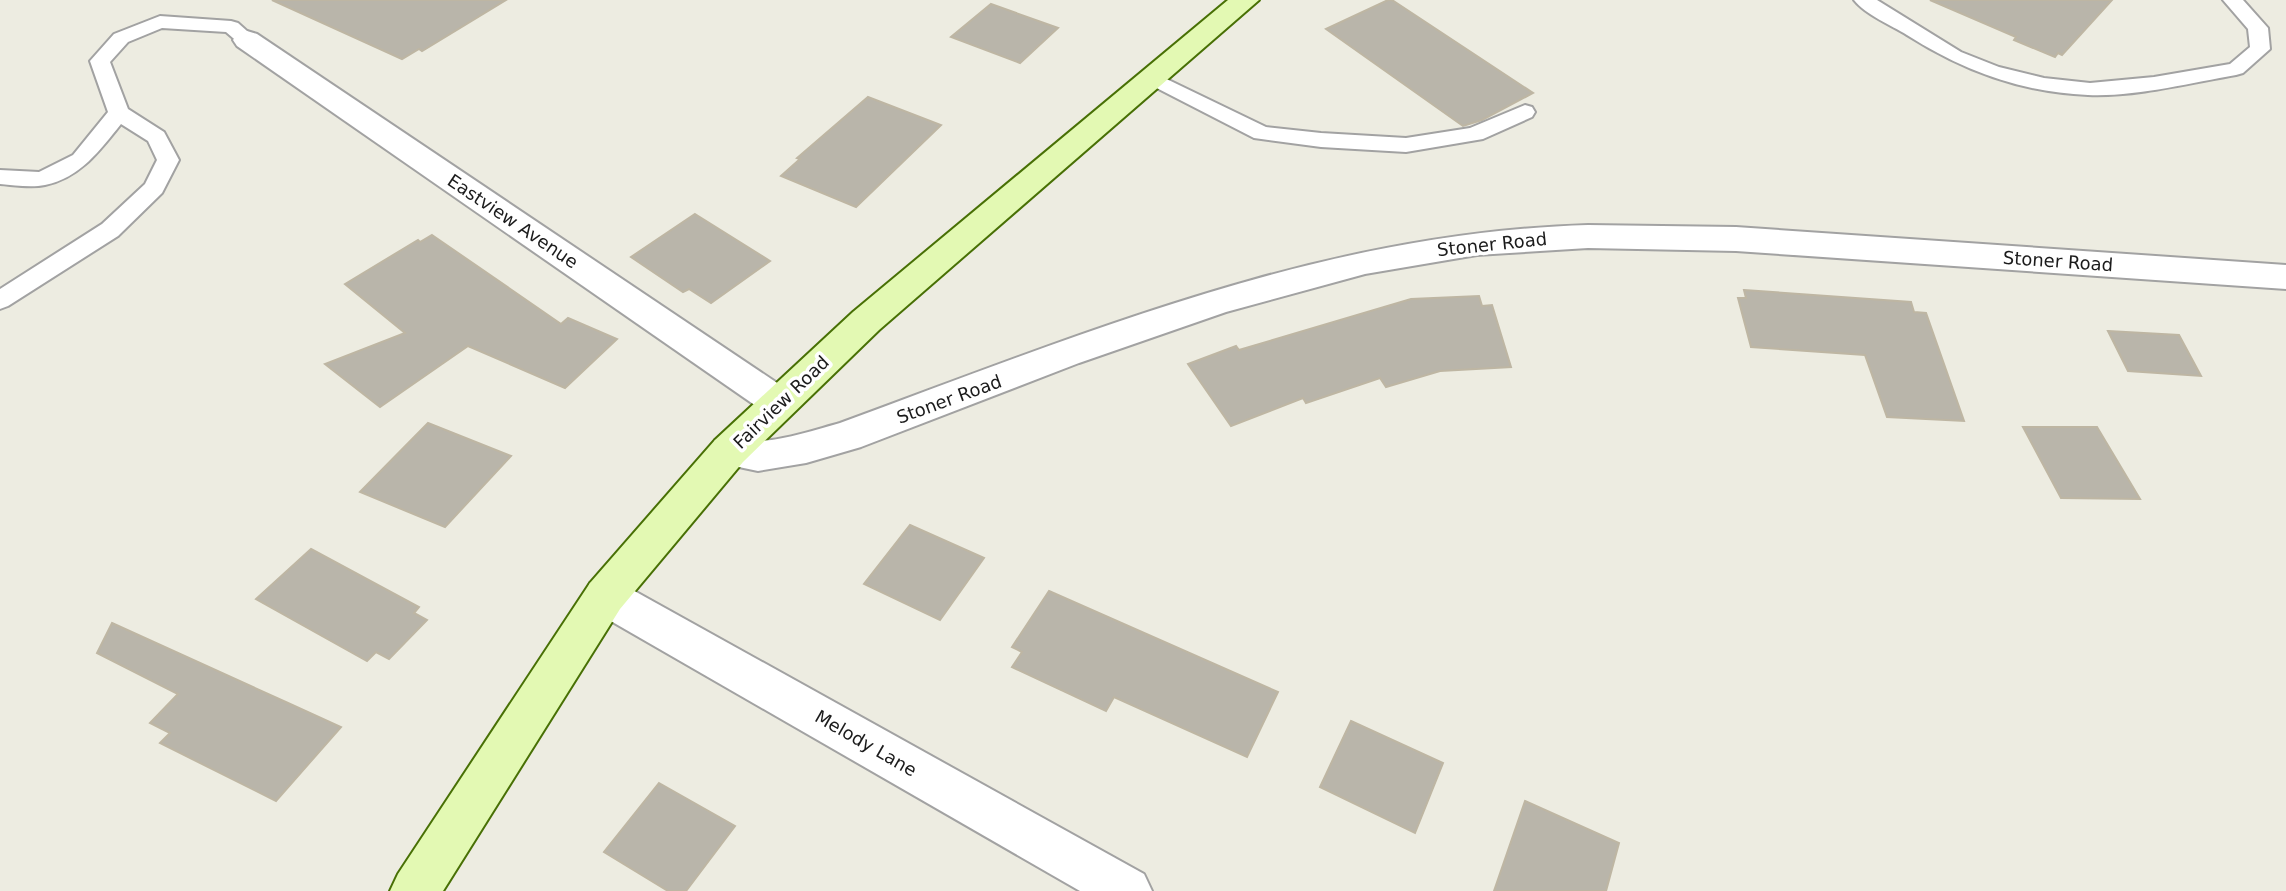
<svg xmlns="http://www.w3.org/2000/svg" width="2286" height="891" font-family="'DejaVu Sans',sans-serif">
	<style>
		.building { fill: #b9b5aa; stroke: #beb6a3; stroke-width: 2 }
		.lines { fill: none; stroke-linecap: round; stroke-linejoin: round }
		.lane-casing { stroke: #a2a2a2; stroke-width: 4 }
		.street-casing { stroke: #a2a2a2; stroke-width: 4 }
		.secondary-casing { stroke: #487005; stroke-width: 4 }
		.lane { fill: #fff; fill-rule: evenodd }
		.street { fill: #fff; fill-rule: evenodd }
		.secondary { fill: #e3f9b3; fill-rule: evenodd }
		.labels { text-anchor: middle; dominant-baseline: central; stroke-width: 7; stroke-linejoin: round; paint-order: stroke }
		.street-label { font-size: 18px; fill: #1b1b1b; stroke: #fff }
	</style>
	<rect width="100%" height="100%" fill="#edece1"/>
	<g class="building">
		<path d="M272,0H506L422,51L419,49L402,59Z"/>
		<path d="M1388,0H1392L1533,93L1482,120L1463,126L1326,29Z"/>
		<path d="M1930,0H2112L2062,55L2058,53L2055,57L2014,40L2016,37Z"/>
		<path d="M991,4L1058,28L1020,63L951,37Z"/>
		<path d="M868,97L941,125L856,207L781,176L800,159L797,158Z"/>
		<path d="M695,214L770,261L711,303L689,289L683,292L631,257Z"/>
		<path d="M432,235L561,324L568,318L617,339L565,388L468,346L380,407L325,364L405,333L345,284L418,240L420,242Z"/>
		<path d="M1744,290L1911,302L1914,312L1926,313L1964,421L1887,417L1865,355L1751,347L1738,298H1746Z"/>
		<path d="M1479,296L1482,306L1492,305L1511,367L1440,371L1386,387L1380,378L1306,403L1303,398L1231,426L1188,364L1236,346L1239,350L1411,299Z"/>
		<path d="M2108,331L2179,335L2201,376L2128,371Z"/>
		<path d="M428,423L511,456L445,527L360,492Z"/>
		<path d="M2023,427H2097L2140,499L2061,498Z"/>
		<path d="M910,525L984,558L940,620L864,584Z"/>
		<path d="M311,549L419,607L414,613L427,620L389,659L376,652L367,661L256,599Z"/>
		<path d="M1049,591L1278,692L1247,757L1114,697L1106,711L1012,667L1022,652L1012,647Z"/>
		<path d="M112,623L288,703L341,727L276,801L160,743L170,733L150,723L178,694L97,653Z"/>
		<path d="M1351,721L1443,763L1415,833L1320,787Z"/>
		<path d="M659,783L735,826L686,891H668L604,852Z"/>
		<path d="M1525,801L1619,843L1606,891H1494Z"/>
	</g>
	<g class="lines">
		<defs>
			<g id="lane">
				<path d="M1854,0H1877L1961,52L1999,67L2044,78L2090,83L2154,77L2230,64L2250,47L2248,29L2223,0H2243L2268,28L2270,49L2243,73L2236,75C2190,83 2135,97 2088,95C2020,92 1964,71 1907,35C1891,25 1866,15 1854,0Z"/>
				<path d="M160,16L231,21L238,23L257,40L247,46L240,44L226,32L162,28L128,42L110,62L128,109L164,132L179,160L162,193L118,236L8,306L0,309V289L102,224L145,184L157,160L148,141L121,124C100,150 80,178 45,185C31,188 14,185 0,184V170L39,172L73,155L108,112L90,61L114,34Z"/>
				<path d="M1152,72L1266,127L1321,133L1406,138L1470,128L1525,105L1532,107L1535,112L1532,117L1483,139L1406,152L1321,147L1254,138L1145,82L1142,78L1145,74Z"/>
			</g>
			<g id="street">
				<path d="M247,31L257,34L792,393L798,403L792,413L779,417L766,413L237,46L233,40L237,34Z"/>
				<path d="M1588,225L1736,227L2286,265V289L1736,251L1588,248L1477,255L1365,274L1226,312L1079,363L861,447L806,463L758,471L715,462L710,451L715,440C732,435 742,441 759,441C786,440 814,430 840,423C1086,333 1321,233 1588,225Z"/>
				<path d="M605,578L620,583L1144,874L1152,891H1080L590,609L584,596L590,583Z"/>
			</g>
			<path id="secondary" d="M1228,0H1259L879,330L743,462L620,609L443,891H390L398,874L590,583L715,440L853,312Z"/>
		</defs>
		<use href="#lane" class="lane-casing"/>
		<use href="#street" class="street-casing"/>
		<use href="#secondary" class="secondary-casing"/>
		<use href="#lane" class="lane"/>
		<use href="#street" class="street"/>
		<use href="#secondary" class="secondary"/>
	</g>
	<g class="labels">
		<g class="street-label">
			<text transform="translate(513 221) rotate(34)">Eastview Avenue</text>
			<text transform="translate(1492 244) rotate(-6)">Stoner Road</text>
			<text transform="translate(2058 261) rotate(4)">Stoner Road</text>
			<text transform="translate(949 399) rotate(-20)">Stoner Road</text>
			<text transform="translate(781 402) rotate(-44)">Fairview Road</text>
			<text transform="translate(866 743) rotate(30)">Melody Lane</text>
		</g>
	</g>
</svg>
